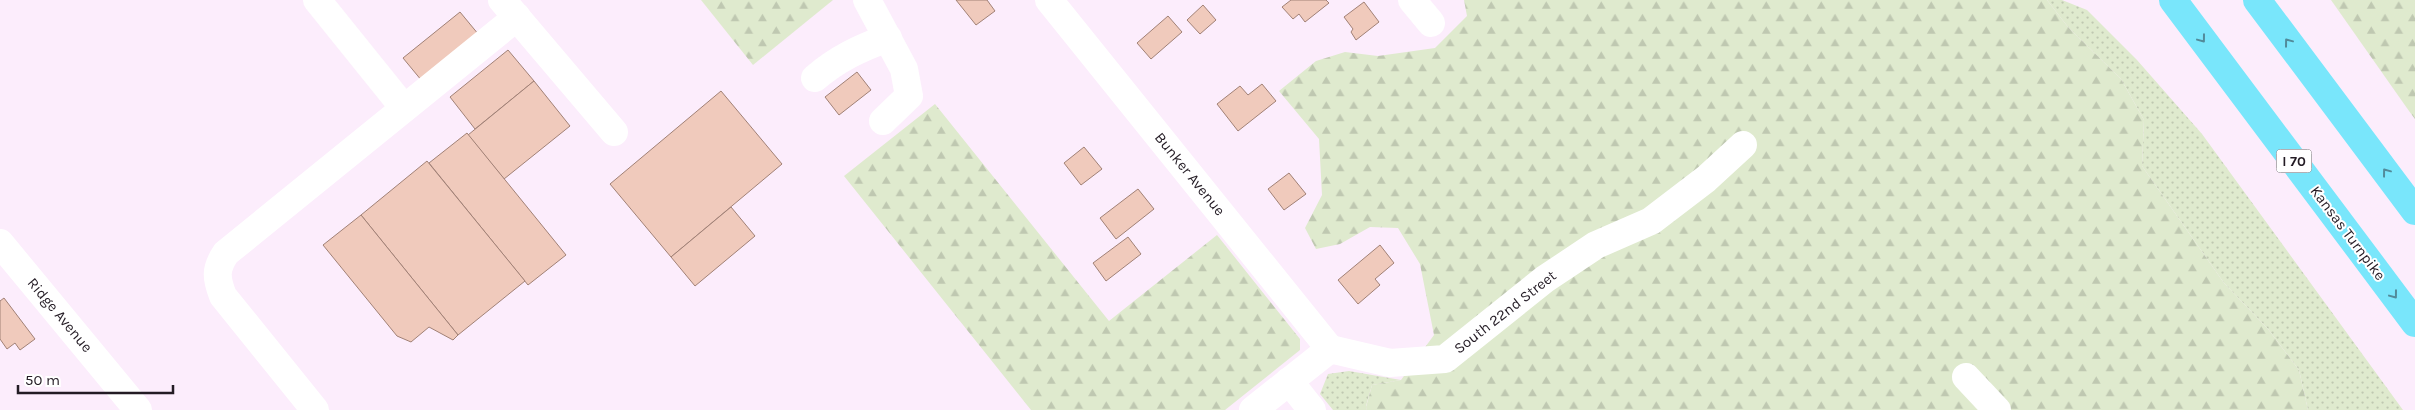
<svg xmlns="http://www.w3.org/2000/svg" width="2415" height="410" font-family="Karla,sans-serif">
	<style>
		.grass { fill: url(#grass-dots) }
		.forest { fill: url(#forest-firs) }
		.building { fill: #f0cabc; stroke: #a18176 }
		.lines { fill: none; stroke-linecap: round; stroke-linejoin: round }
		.minor { stroke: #fff; stroke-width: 28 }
		.highway { stroke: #79e6fb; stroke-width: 28 }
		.oneway { stroke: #528b9a }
		.labels { text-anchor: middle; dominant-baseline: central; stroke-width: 4; stroke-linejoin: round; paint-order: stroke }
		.shield { fill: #fff; stroke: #655f66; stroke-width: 1 }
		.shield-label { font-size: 14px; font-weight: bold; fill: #231b24 }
		.street-label { font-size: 15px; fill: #231b24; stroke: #fff }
	</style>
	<defs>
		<pattern id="grass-dots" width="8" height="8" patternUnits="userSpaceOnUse" patternTransform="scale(1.25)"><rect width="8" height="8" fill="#dfeace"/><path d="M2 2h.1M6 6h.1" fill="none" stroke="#bfc8b1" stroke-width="1.8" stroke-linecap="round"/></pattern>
		<pattern id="forest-firs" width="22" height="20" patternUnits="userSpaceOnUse" patternTransform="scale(1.25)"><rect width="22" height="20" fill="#dfeace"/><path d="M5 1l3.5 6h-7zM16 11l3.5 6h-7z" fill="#bfc8b1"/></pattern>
	</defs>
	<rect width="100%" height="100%" fill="#fcedfc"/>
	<g class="grass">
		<path d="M2047,0H2062L2087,10L2137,60L2202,134L2403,410H2308L2299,370L2268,329L2224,283L2142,166L2144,120L2121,79L2068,27Z"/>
		<path d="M1349,371L1401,380L1372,385L1366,406L1367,410H1333L1320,394L1328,374Z"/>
	</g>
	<g class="forest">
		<path d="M701,0H833L753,65Z"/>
		<path d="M1464,0H2047L2068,27L2121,79L2144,120L2142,166L2224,283L2268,329L2299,370L2308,410H1367L1366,407L1372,385L1401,380L1434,335L1420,264L1398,228L1370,227L1340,244L1316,249L1305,228L1322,195L1319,139L1279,91L1316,61L1345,52L1378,56L1435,48L1467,16Z"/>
		<path d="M2331,0H2415V119L2409,111Z"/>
		<path d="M935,104L1109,321L1217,235L1300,339V350L1225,410H1031L844,176Z"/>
	</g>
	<g class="building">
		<path d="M956,0H987L995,11L976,25Z"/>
		<path d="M1291,0H1326L1329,3L1305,22L1299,14L1293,19L1282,7Z"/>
		<path d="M1364,2L1379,22L1356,40L1351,32L1353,29L1344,17Z"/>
		<path d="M1203,5L1216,20L1200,34L1187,20Z"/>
		<path d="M460,12L479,35L422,81L403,58Z"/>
		<path d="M1168,16L1182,32L1151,59L1137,43Z"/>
		<path d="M508,50L534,81L475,129L450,97Z"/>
		<path d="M857,72L871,90L839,115L825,97Z"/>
		<path d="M534,81L570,126L504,179L468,135Z"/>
		<path d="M1262,84L1276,101L1238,131L1217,104L1240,86L1248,95Z"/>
		<path d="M721,91L782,164L671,257L610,184Z"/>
		<path d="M467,133L566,255L528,285L429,163Z"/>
		<path d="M1084,147L1102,169L1081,185L1064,163Z"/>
		<path d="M427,161L525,281L458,335L361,215Z"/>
		<path d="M1289,173L1306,194L1284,210L1268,189Z"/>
		<path d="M1138,189L1154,209L1116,239L1100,218Z"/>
		<path d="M731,207L755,236L695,286L671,257Z"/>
		<path d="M361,215L458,335L453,340L429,327L411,342L397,336L323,245Z"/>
		<path d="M1128,237L1141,254L1106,281L1093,263Z"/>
		<path d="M1380,245L1394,263L1375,279L1380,285L1358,304L1338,280Z"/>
		<path d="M4,298L35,339L20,350L15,343L7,349L0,339V301Z"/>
	</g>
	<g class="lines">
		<g class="minor">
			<path d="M317,0L404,108"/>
			<path d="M502,0L614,132"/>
			<path d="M867,0L904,69L909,96L883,121"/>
			<path d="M1049,0L1330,349"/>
			<path d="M1412,0L1431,23"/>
			<path d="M815,78C837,59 860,48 888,38"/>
			<path d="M0,243L138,410"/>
			<path d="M1966,377L1997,410"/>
			<path d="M1289,381L1312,410"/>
			<path d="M315,410L223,296C216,278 215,269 226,253L517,17"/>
			<path d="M1253,410L1330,349L1390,363L1445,359L1545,279L1596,245L1651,221L1706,179L1743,145"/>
		</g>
		<g class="highway">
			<path d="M2173,0L2415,323"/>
			<path d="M2257,0L2415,211"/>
		</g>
	</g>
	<defs><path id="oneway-chevron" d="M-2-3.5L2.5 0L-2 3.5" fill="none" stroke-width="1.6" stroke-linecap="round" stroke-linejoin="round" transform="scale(1.25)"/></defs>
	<g class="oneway">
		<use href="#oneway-chevron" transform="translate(2202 39) rotate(53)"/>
		<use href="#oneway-chevron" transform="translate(2288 42) rotate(-127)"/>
		<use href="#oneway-chevron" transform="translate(2386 172) rotate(-127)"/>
		<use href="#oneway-chevron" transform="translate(2394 295) rotate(53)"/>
	</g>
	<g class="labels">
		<rect class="shield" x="2276.5" y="149.5" width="35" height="23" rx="4"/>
		<g class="shield-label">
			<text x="2294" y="161">I 70</text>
		</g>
		<g class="street-label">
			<text transform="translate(1190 174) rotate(51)">Bunker Avenue</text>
			<text transform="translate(2348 233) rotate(53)">Kansas Turnpike</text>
			<text transform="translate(1505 312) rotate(-38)">South 22nd Street</text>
			<text transform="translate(60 315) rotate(50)">Ridge Avenue</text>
		</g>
	</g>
	<path d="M18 385v8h155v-8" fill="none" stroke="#231b24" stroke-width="2.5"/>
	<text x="25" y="385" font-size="15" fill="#231b24" stroke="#ffffff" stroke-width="4" paint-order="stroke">50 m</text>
</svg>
